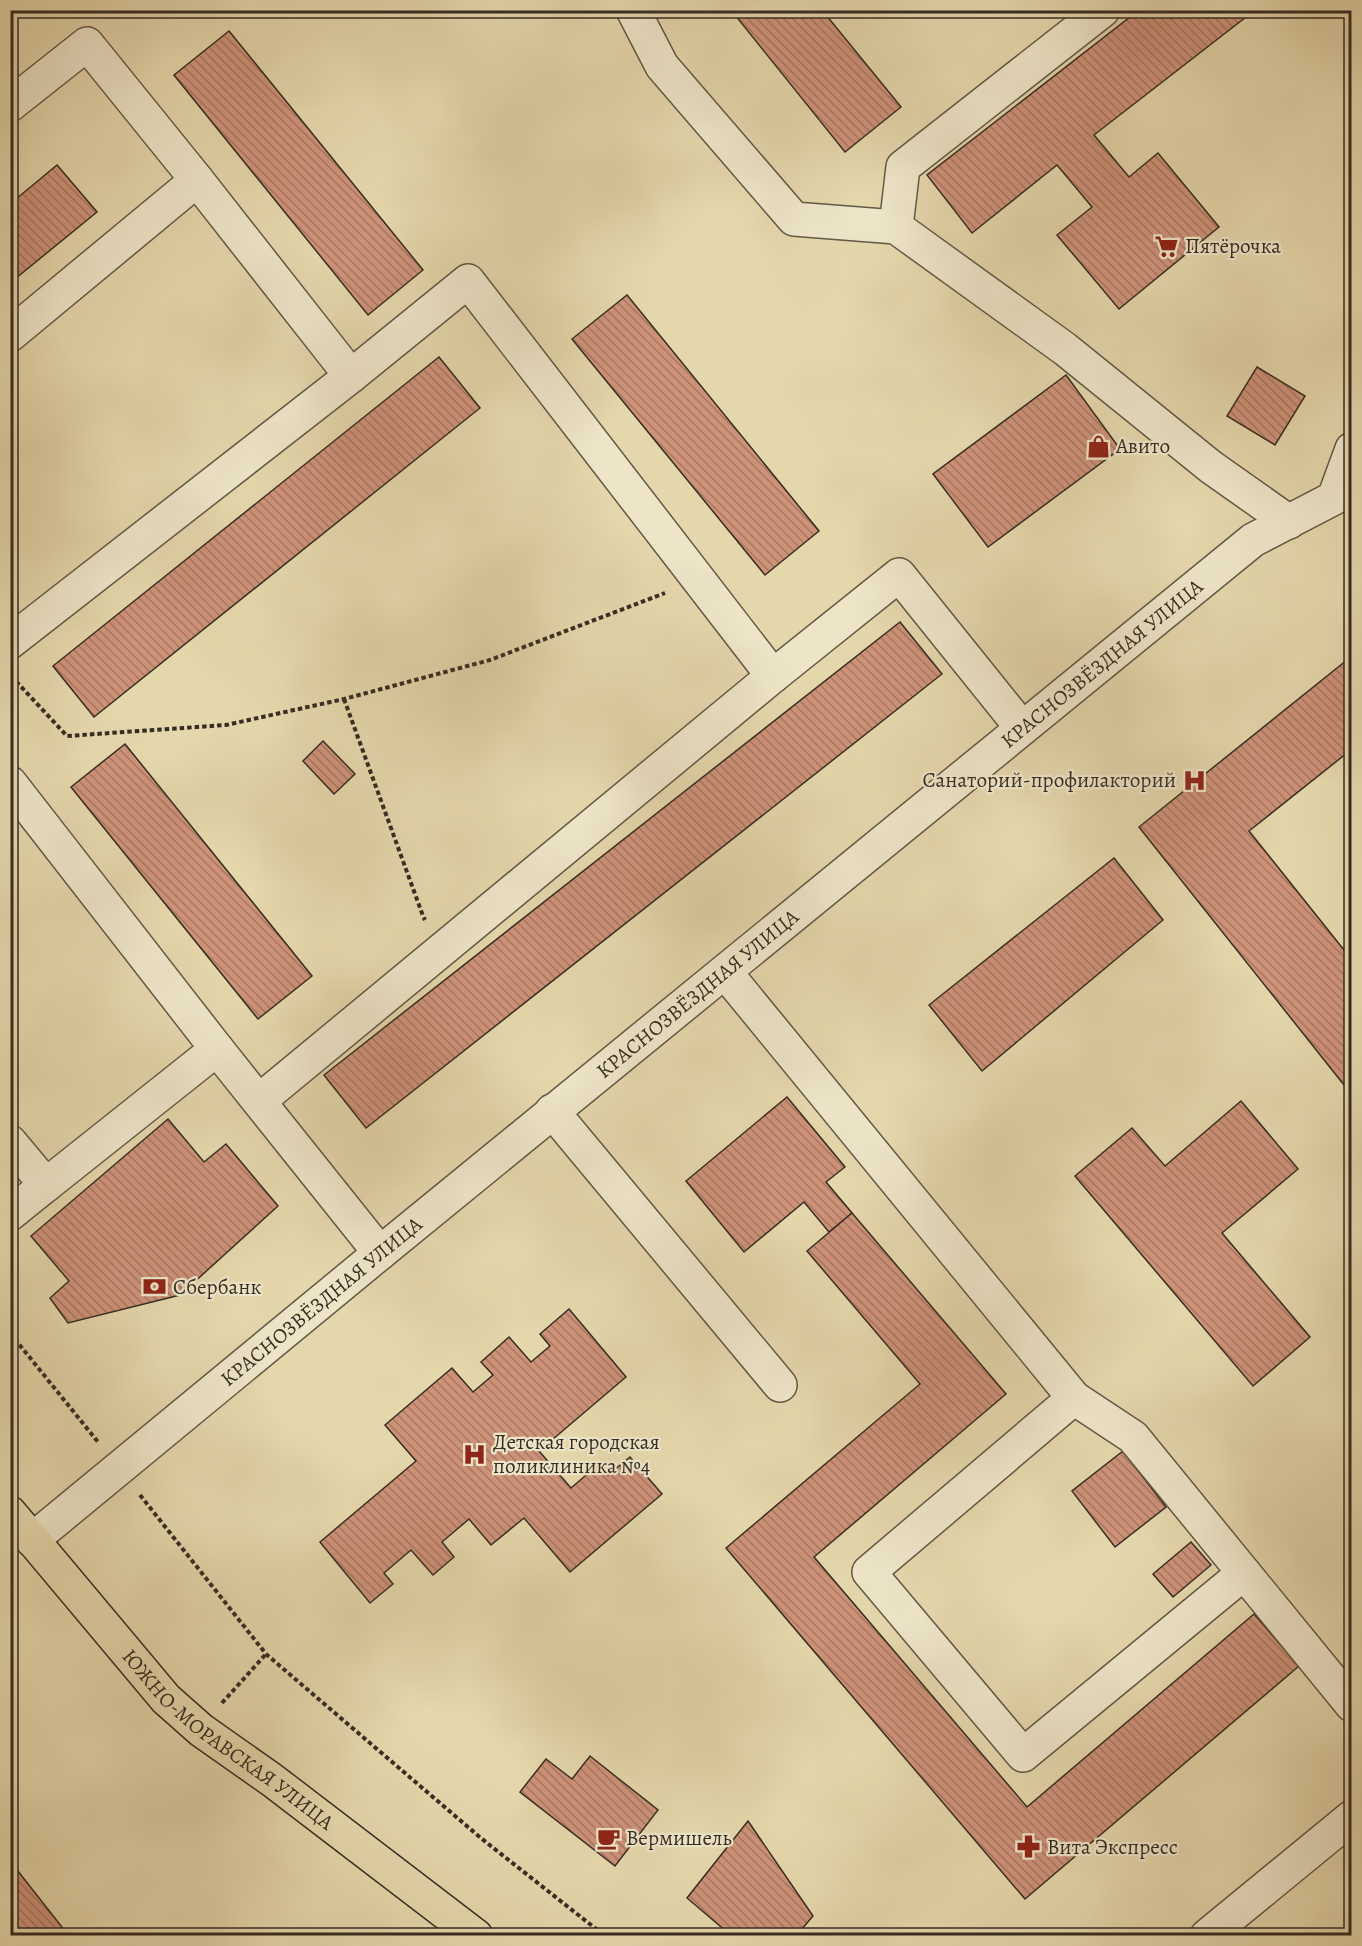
<svg xmlns="http://www.w3.org/2000/svg" width="1362" height="1946" font-family="Alegreya,serif">
	<style>
		.building { fill: url(#building-back-hatch); stroke: #362d23; stroke-width: 1.5 }
		.lines { fill: none; stroke-linecap: round; stroke-linejoin: round }
		.minor-casing { stroke: #625845; stroke-width: 36 }
		.major-casing { stroke: #362d23; stroke-width: 36 }
		.path { stroke: #362d23; stroke-width: 4; stroke-dasharray: 4.5 3; stroke-linecap: butt }
		.minor { stroke: #eee5c9; stroke-width: 33 }
		.major { stroke: #e5d7ac; stroke-width: 33 }
		.labels { text-anchor: middle; dominant-baseline: central; stroke-width: 4.5; stroke-linejoin: round; paint-order: stroke }
		.poi-label { font-size: 21px; fill: #362d23; stroke: #eee5c9; text-anchor: start }
		.street-label { font-size: 21px; fill: #362d23; stroke: #eee5c9 }
	</style>
	<defs>
		<pattern id="building-back-hatch" width="6" height="6" patternUnits="userSpaceOnUse" patternTransform="scale(1.5)"><rect width="6" height="6" fill="#ce9279"/><path d="M-1 5l2 2M0 0l6 6M5-1l2 2" fill="none" stroke="#a87863"/></pattern>
	</defs>
	<rect width="100%" height="100%" fill="#e5d7ac"/>
	<filter id="stains"><feTurbulence type="fractalNoise" baseFrequency=".00333" numOctaves="4"/><feColorMatrix values="0 0 0 0 .2 0 0 0 0 .09 0 0 0 0 .02 0 0 0 .5 -.17"/></filter>
	<radialGradient id="worn" r=".72"><stop offset=".6" stop-color="#630" stop-opacity="0"/><stop offset="1" stop-color="#630" stop-opacity=".3"/></radialGradient>
	<g class="building">
		<path d="M731,10H822L901,107L845,152Z"/>
		<path d="M1139,10H1255L1094,135L1129,177L1158,153L1219,227L1119,309L1057,235L1092,207L1057,165L972,233L927,175Z"/>
		<path d="M229,31L423,270L368,315L174,75Z"/>
		<path d="M57,165L97,212L10,283V204Z"/>
		<path d="M627,295L819,531L765,575L572,339Z"/>
		<path d="M439,357L480,408L94,717L53,666Z"/>
		<path d="M1257,367L1305,396L1275,445L1227,416Z"/>
		<path d="M1066,375L1120,449L988,547L933,474Z"/>
		<path d="M900,622L942,674L366,1128L324,1075Z"/>
		<path d="M1352,656V749L1249,831L1352,960V1095L1139,827Z"/>
		<path d="M323,741L355,774L334,794L303,761Z"/>
		<path d="M125,744L312,976L258,1019L71,787Z"/>
		<path d="M1114,858L1163,920L982,1071L929,1005Z"/>
		<path d="M787,1097L845,1167L826,1182L852,1213L829,1232L804,1202L744,1252L686,1181Z"/>
		<path d="M1241,1101L1298,1169L1222,1233L1310,1337L1253,1386L1075,1176L1132,1128L1165,1166Z"/>
		<path d="M168,1119L204,1162L226,1144L278,1206L180,1295L68,1323L50,1298L69,1281L31,1236Z"/>
		<path d="M852,1213L1006,1394L814,1557L1027,1807L1254,1614L1299,1666L1025,1899L726,1548L920,1384L807,1251Z"/>
		<path d="M569,1309L626,1377L539,1451L571,1488L599,1464L608,1475L630,1457L662,1494L570,1572L524,1518L491,1545L469,1519L442,1542L454,1557L433,1575L411,1550L384,1573L393,1584L370,1603L320,1542L416,1461L385,1425L452,1368L473,1392L493,1375L481,1362L509,1337L531,1362L550,1346L540,1334Z"/>
		<path d="M1123,1451L1166,1507L1115,1547L1072,1491Z"/>
		<path d="M1191,1542L1211,1565L1173,1597L1153,1574Z"/>
		<path d="M590,1756L658,1810L615,1866L520,1792L546,1759L572,1779Z"/>
		<path d="M748,1821L813,1916L796,1936H724L727,1932L687,1898Z"/>
		<path d="M10,1861L69,1936H10Z"/>
	</g>
	<g class="lines">
		<defs>
			<g id="minor">
				<path d="M633,10L662,66L794,219L896,227L1065,349L1211,467L1289,522"/>
				<path d="M10,105L87,44L197,180L351,376L10,642"/>
				<path d="M896,227L903,167L1103,10"/>
				<path d="M10,335L197,180"/>
				<path d="M351,376L468,281L773,676"/>
				<path d="M10,783L217,1049L380,1253"/>
				<path d="M725,972L1074,1398L1133,1437L1352,1705"/>
				<path d="M259,1101L773,676L899,575L1022,728"/>
				<path d="M552,1111L780,1385"/>
				<path d="M10,1142L46,1185L217,1049"/>
				<path d="M10,1214L46,1185"/>
				<path d="M1074,1398L869,1572L1023,1755L1244,1573"/>
				<path id="s1" d="M32,1540L380,1253L1253,540L1334,498L1352,449"/>
				<path d="M1207,1936L1352,1817"/>
			</g>
			<g id="major">
				<path id="s2" d="M10,1513L166,1699L201,1730L272,1780L476,1936"/>
			</g>
		</defs>
		<use href="#minor" class="minor-casing"/>
		<use href="#major" class="major-casing"/>
		<g class="path">
			<path d="M11,676L67,736L226,725L344,699L490,660L665,593"/>
			<path d="M344,699L423,916L425,920"/>
			<path d="M10,1333L98,1442"/>
			<path d="M140,1495L266,1654L482,1839L605,1936"/>
			<path d="M222,1703L266,1654"/>
		</g>
		<use href="#minor" class="minor"/>
		<use href="#major" class="major"/>
	</g>
	<defs>
		<symbol id="supermarket-bare" viewBox="-9 -9 18 18"><path d="M-6-5.5h2.5l.6 2H6L4.5 2H-2.5L-4.4-4H-6ZM-1.5 3.2a1.3 1.3 0 1 0 .1 0ZM3 3.2a1.3 1.3 0 1 0 .1 0Z" fill="#8f2418" stroke="#eee5c9" stroke-width="2.5" paint-order="stroke"/></symbol>
		<symbol id="shop-bare" viewBox="-9 -9 18 18"><path d="M-5-2.5h2.3a2.7 3.5 0 0 1 5.4 0H5L5.5 6h-11ZM-1.5-2.5h3a1.5 2.3 0 0 0-3 0Z" fill="#8f2418" stroke="#eee5c9" stroke-width="2.5" paint-order="stroke"/></symbol>
		<symbol id="hospital-bare" viewBox="-9 -9 18 18"><path d="M-5-5h3v3.5h4V-5h3V5h-3V1.5h-4V5h-3Z" fill="#8f2418" stroke="#eee5c9" stroke-width="2.5" paint-order="stroke"/></symbol>
		<symbol id="bank-bare" viewBox="-9 -9 18 18"><path d="M-6-4H6V4H-6ZM0-2.3a2.3 2.3 0 1 0 0 4.6a2.3 2.3 0 1 0 0-4.6Z" fill="#8f2418" stroke="#eee5c9" stroke-width="2.5" paint-order="stroke"/></symbol>
		<symbol id="cafe-bare" viewBox="-9 -9 18 18"><path d="M-5.5-4.5H6V0H3Q3 3.5 0 3.5H-2.5Q-5.5 3.5-5.5 0ZM3-3.2v2h1.7v-2ZM-6 4.5H4V6H-6Z" fill="#8f2418" stroke="#eee5c9" stroke-width="2.5" paint-order="stroke"/></symbol>
		<symbol id="pharmacy-bare" viewBox="-9 -9 18 18"><path d="M-2-6h4v4h4v4h-4v4h-4v-4h-4v-4h4Z" fill="#8f2418" stroke="#eee5c9" stroke-width="2.5" paint-order="stroke"/></symbol>
	</defs>
	<g fill-rule="evenodd">
		<use href="#supermarket-bare" x="1150" y="230" width="33" height="33"/>
		<use href="#shop-bare" x="1082" y="430" width="33" height="33"/>
		<use href="#hospital-bare" x="1178" y="764" width="33" height="33"/>
		<use href="#bank-bare" x="138" y="1270" width="33" height="33"/>
		<use href="#hospital-bare" x="458" y="1438" width="33" height="33"/>
		<use href="#cafe-bare" x="592" y="1822" width="33" height="33"/>
		<use href="#pharmacy-bare" x="1012" y="1830" width="33" height="33"/>
	</g>
	<g class="labels">
		<g class="poi-label">
			<text x="1185" y="246">Пятёрочка</text>
			<text x="1116" y="446">Авито</text>
			<text x="1176" y="780" text-anchor="end">Cанаторий-профилакторий</text>
			<text x="173" y="1287">Сбербанк</text>
			<text x="493" y="1442">Детская городская<tspan x="493" dy="24">поликлиника №4</tspan></text>
			<text x="626" y="1838">Вермишель</text>
			<text x="1047" y="1847">Вита Экспресс</text>
		</g>
		<g class="street-label">
			<text stroke="none"><textPath href="#s1" startOffset="1383">КРАСНОЗВЁЗДНАЯ УЛИЦА</textPath></text>
			<text stroke="none"><textPath href="#s1" startOffset="861">КРАСНОЗВЁЗДНАЯ УЛИЦА</textPath></text>
			<text stroke="none"><textPath href="#s1" startOffset="375">КРАСНОЗВЁЗДНАЯ УЛИЦА</textPath></text>
			<text stroke="none"><textPath href="#s2" startOffset="316">ЮЖНО-МОРАВСКАЯ УЛИЦА</textPath></text>
		</g>
	</g>
	<rect width="1362" height="1946" fill="none" stroke="#e5d7ac" stroke-width="36"/>
	<rect x="12" y="12" width="1338" height="1922" fill="none" stroke="#362d23" stroke-width="3"/>
	<rect x="18" y="18" width="1326" height="1910" fill="none" stroke="#362d23" stroke-width="1.5"/>
	<rect width="100%" height="100%" filter="url(#stains)"/>
	<rect width="100%" height="100%" fill="url(#worn)"/>
</svg>
